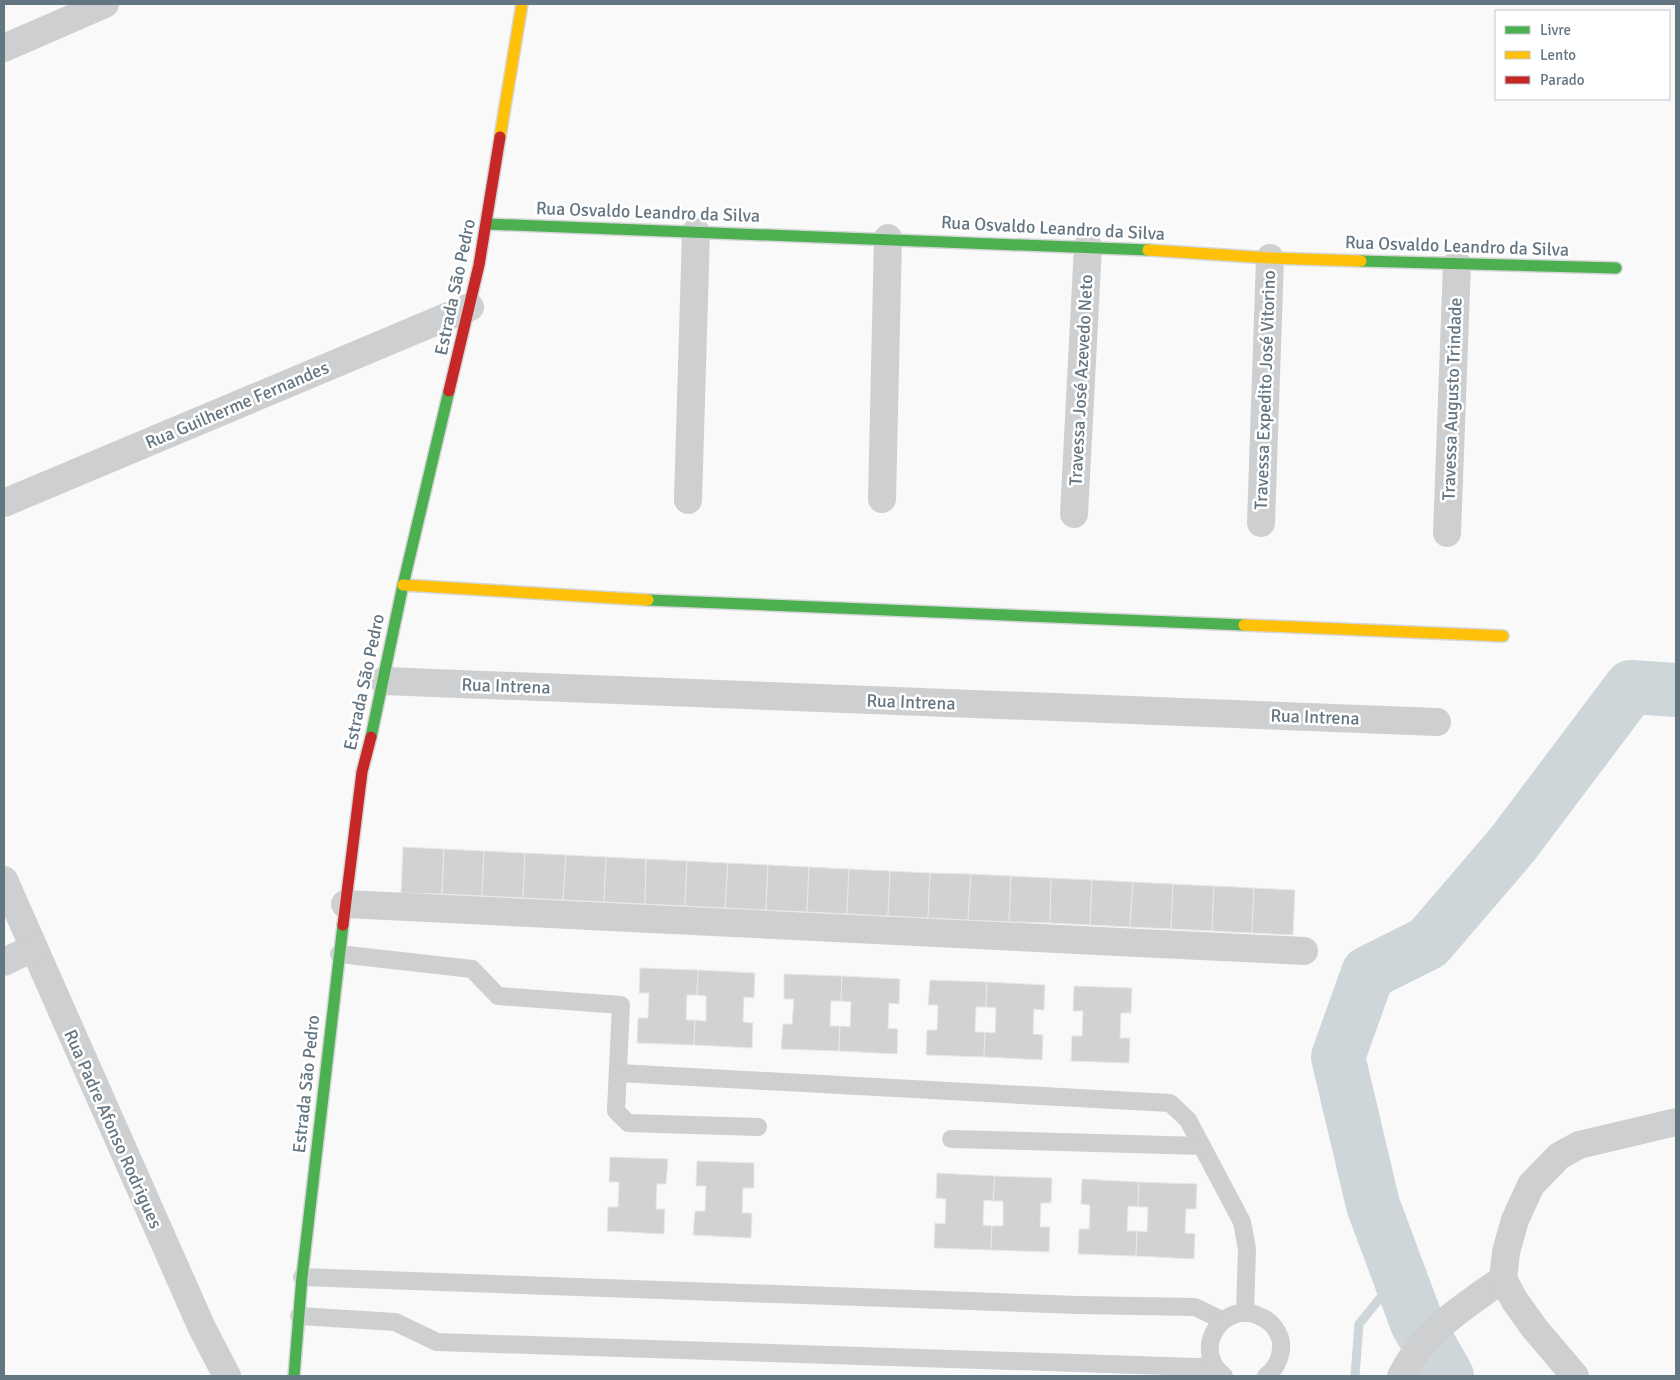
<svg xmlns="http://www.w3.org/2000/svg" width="1680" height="1380" font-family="Signika,sans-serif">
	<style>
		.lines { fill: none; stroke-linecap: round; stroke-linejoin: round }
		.stream { stroke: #ced6d9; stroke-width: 9 }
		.river { stroke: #ced6d9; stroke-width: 54 }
		.building { fill: #d0d2d3; stroke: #e8e8e8 }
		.fast-casing { stroke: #d5d6d7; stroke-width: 14 }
		.slow-casing { stroke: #d5d6d7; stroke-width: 14 }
		.jam-casing { stroke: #d5d6d7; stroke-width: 14 }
		.lane { stroke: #cecfd0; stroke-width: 18 }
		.street { stroke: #cecfd0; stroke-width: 28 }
		.fast { stroke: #4caf50; stroke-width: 11 }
		.slow { stroke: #ffc107; stroke-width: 11 }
		.jam { stroke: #c62828; stroke-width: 11 }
		.labels { text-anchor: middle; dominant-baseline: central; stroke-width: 5; stroke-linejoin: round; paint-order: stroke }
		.street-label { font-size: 18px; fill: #657683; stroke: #fff }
	</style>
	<rect width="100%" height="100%" fill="#f9f9f9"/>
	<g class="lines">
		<path class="stream" d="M1355,1376L1359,1324L1399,1275"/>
		<path class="river" d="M1447,1376L1417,1323L1373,1205L1338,1057L1368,973L1428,943L1512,845L1631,687L1676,690"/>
	</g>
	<g class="building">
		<path d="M403,847L444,849L442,894L401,893Z"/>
		<path d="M444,849L484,851L482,896L442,894Z"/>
		<path d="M484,851L525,853L523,898L482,896Z"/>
		<path d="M525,853L566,855L563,900L523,898Z"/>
		<path d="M566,855L606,857L604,902L563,900Z"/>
		<path d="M606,857L646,859L645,904L604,902Z"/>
		<path d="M646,859L687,861L685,906L645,904Z"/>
		<path d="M687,861L728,863L725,908L685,906Z"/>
		<path d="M728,863L768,865L766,910L725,908Z"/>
		<path d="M768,865L809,867L807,912L766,910Z"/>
		<path d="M809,867L849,869L847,914L807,912Z"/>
		<path d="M849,869L890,871L888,916L847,914Z"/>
		<path d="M890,871L930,873L928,918L888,916Z"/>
		<path d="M930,873L971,874L968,920L928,918Z"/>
		<path d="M971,874L1011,876L1009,922L968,920Z"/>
		<path d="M1011,876L1051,878L1050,923L1009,922Z"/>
		<path d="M1051,878L1092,880L1090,925L1050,923Z"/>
		<path d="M1092,880L1133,882L1130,927L1090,925Z"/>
		<path d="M1133,882L1173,884L1171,929L1130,927Z"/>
		<path d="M1173,884L1214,886L1212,931L1171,929Z"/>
		<path d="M1214,886L1254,888L1252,933L1212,931Z"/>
		<path d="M1254,888L1295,890L1293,935L1252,933Z"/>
		<path d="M640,968L698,970L697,995H687L686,1020H695L694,1045L637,1043L638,1018H648L649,993H639Z"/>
		<path d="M698,970L755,973L754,998L744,997L743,1022L753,1023L752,1048L694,1045L695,1020L706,1021V996L697,995Z"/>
		<path d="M784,974L842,976L841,1001H831L830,1026H840L839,1051L781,1049L783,1024H792L794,999H784Z"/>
		<path d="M842,976L900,979L899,1004L889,1003L888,1028L898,1029L897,1054L839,1051L840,1026L850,1027L851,1002L841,1001Z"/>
		<path d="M930,980L987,982L986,1007H976L975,1032H985L984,1057L926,1055L927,1030H937L938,1005H928Z"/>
		<path d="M987,982L1045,985L1044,1010L1034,1009L1033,1034L1043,1035L1042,1060L984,1057L985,1032L995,1033L996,1008L986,1007Z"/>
		<path d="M1074,986L1132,988L1131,1013H1121L1120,1038H1130L1129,1063L1071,1061L1072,1036H1082L1083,1011H1073Z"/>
		<path d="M610,1157L668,1159L666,1184H657L656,1209H665L664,1234L607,1231L608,1207H618L619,1182H609Z"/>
		<path d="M697,1161L754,1163V1188H743L742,1213H752L751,1238L693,1235L695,1211H705L706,1186H696Z"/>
		<path d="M937,1173L995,1176L993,1201L984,1200L983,1225L992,1226L991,1250L934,1248L935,1223L945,1224L946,1199L936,1198Z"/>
		<path d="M995,1176L1052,1178L1051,1203H1041L1040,1227H1050L1049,1252L991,1250L992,1226H1003V1201H993Z"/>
		<path d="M1082,1179L1139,1182L1138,1207L1128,1206L1127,1231H1137L1136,1256L1078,1254L1079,1229H1089L1090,1205L1081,1204Z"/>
		<path d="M1139,1182L1197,1184L1196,1209H1186L1185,1233L1195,1234L1194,1259L1136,1256L1137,1231L1147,1232L1148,1207H1138Z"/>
	</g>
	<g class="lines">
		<defs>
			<g id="fast">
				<path d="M487,224L1148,250"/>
				<path d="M1361,261L1616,268"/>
				<path d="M648,600L1244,625"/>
				<path d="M371,737L403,585L449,391"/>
				<path d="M294,1376L302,1277L343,925"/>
			</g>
			<g id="slow">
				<path d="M500,137L522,4"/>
				<path d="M1148,250L1270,258L1361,261"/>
				<path d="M403,585L648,600"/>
				<path d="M1244,625L1503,636"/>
			</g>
			<g id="jam">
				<path d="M449,391L479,265L500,137"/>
				<path d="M343,925L362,772L371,737"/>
			</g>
		</defs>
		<use href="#fast" class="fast-casing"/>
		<use href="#slow" class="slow-casing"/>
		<use href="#jam" class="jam-casing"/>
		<g class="lane">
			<path d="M339,954L472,969L498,996L621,1005L616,1111L628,1123L758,1127"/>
			<path d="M619,1073L1170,1103L1188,1120L1242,1222L1247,1249L1245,1312"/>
			<path d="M951,1139L1202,1146"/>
			<path d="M302,1277L1078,1305L1195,1307L1222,1320"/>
			<path d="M299,1316L395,1322L437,1342L1196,1367L1214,1366"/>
			<path d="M1224,1376C1189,1349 1225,1296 1263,1318C1272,1322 1279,1332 1281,1342C1282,1355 1277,1368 1266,1376"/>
		</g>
		<g class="street">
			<path d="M4,48L105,4"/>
			<path d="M882,499L888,238"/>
			<path d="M688,500L696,232"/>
			<path d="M4,503L470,307"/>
			<path d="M1074,514L1088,246"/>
			<path d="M1261,523L1270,258"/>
			<path d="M1447,533L1457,264"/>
			<path d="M384,681L1437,722"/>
			<path d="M4,880L202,1328L227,1376"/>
			<path d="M345,904L1304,951"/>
			<path d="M4,962L33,948"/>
			<path d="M1401,1376C1424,1331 1463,1307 1503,1279"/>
			<path d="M1575,1376L1535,1329L1515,1301L1503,1279L1506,1252L1515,1220L1531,1185L1559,1156L1579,1145L1676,1122"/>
		</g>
		<use href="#fast" class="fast"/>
		<use href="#slow" class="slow"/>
		<use href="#jam" class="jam"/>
	</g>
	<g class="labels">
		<g class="street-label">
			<text transform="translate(648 212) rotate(2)">Rua Osvaldo Leandro da Silva</text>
			<text transform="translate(1053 228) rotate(3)">Rua Osvaldo Leandro da Silva</text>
			<text transform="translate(1457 246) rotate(2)">Rua Osvaldo Leandro da Silva</text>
			<text transform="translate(455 287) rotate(-78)">Estrada São Pedro</text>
			<text transform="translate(1081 380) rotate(-87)">Travessa José Azevedo Neto</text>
			<text transform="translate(1265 390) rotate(-88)">Travessa Expedito José Vitorino</text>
			<text transform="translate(1452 399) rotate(-88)">Travessa Augusto Trindade</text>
			<text transform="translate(237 405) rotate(-23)">Rua Guilherme Fernandes</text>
			<text transform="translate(364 682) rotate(-78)">Estrada São Pedro</text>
			<text transform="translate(506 686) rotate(2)">Rua Intrena</text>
			<text transform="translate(911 702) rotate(2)">Rua Intrena</text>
			<text transform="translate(1315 717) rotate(2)">Rua Intrena</text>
			<text transform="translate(306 1084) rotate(-84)">Estrada São Pedro</text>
			<text transform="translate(113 1129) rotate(66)">Rua Padre Afonso Rodrigues</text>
		</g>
	</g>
	<rect width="1680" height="1380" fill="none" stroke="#657683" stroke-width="10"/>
	<rect x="1495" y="10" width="175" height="90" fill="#ffffff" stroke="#c1c8cd"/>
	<rect x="1505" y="26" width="25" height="8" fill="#4caf50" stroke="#c1c8cd"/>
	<text x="1540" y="35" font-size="15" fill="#657683">Livre</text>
	<rect x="1505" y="51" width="25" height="8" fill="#ffc107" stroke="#c1c8cd"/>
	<text x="1540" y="60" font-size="15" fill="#657683">Lento</text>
	<rect x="1505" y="76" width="25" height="8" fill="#c62828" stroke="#c1c8cd"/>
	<text x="1540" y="85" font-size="15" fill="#657683">Parado</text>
</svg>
